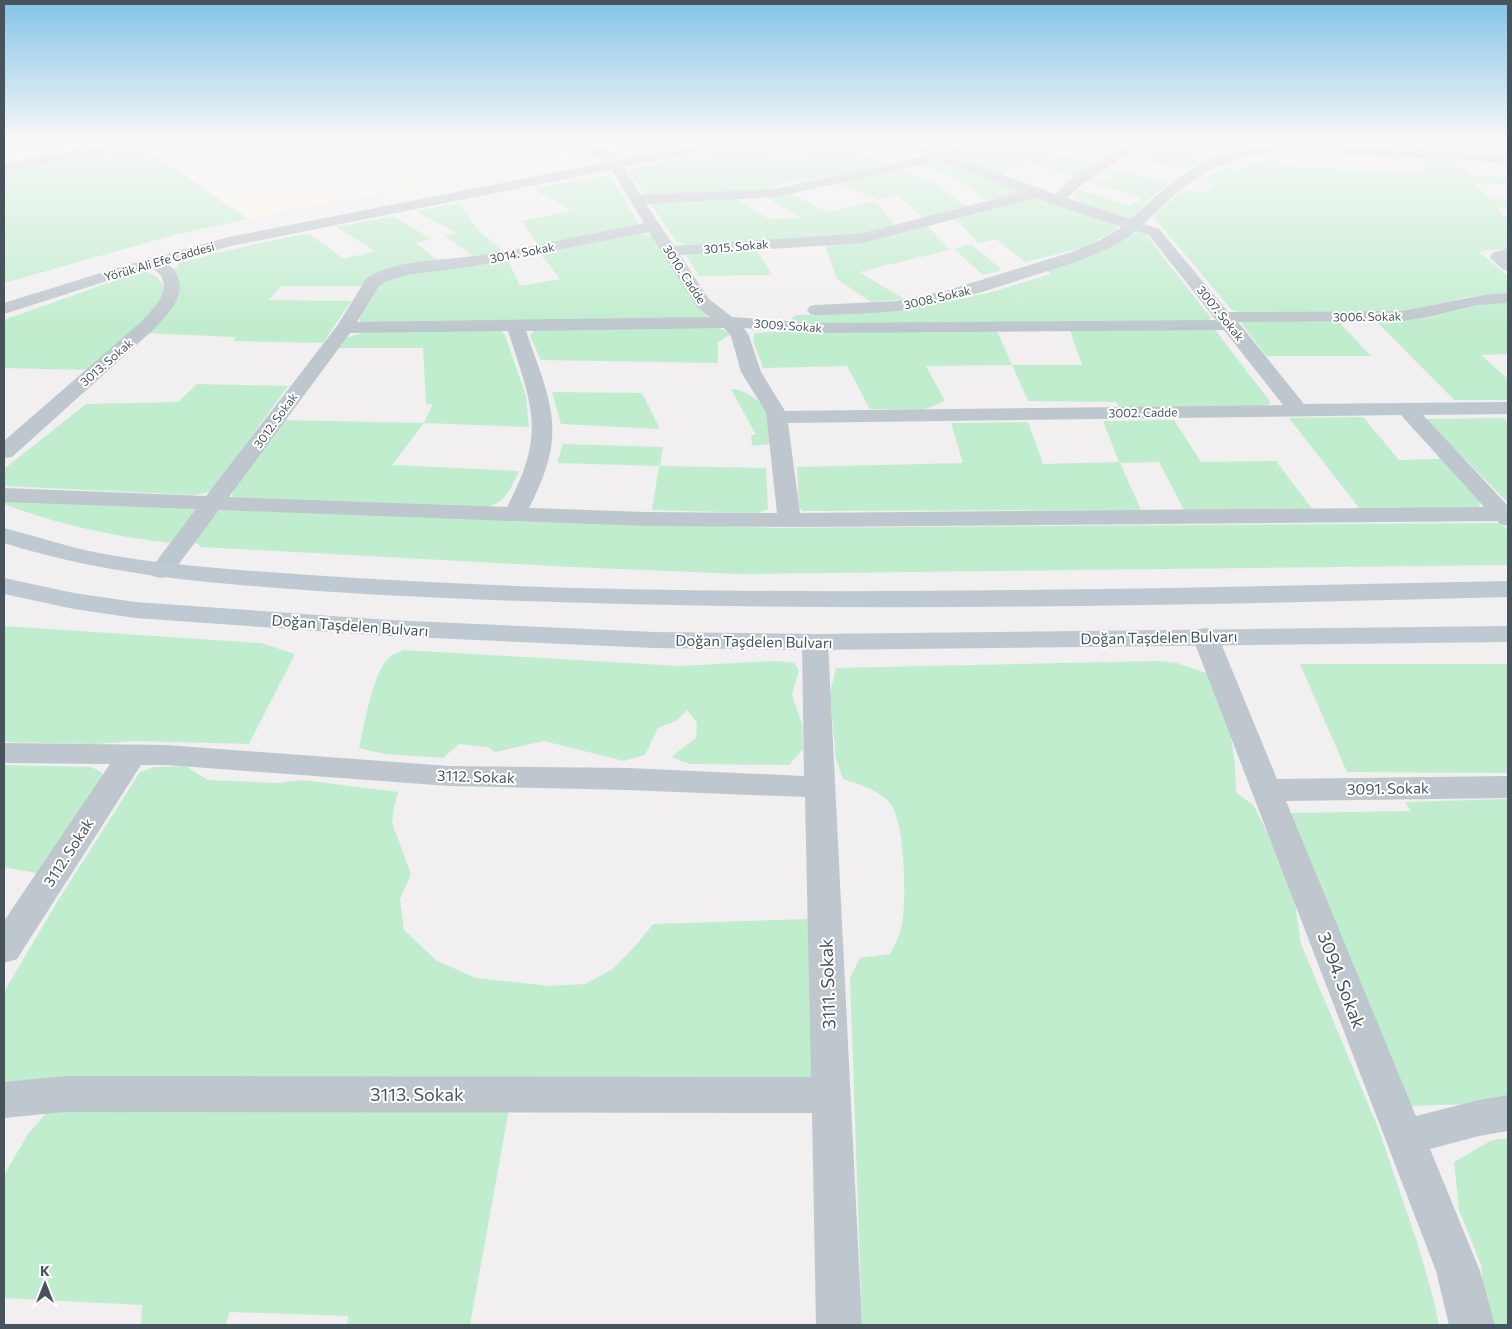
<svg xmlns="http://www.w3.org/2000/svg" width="1512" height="1329" font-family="Commissioner,sans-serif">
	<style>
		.commercial { fill: #fbf5e9 }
		.green { fill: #c0edce }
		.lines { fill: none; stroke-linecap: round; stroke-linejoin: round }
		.minor { fill: #bec7cd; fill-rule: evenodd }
		.tertiary { fill: #bec7cd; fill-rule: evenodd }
		.secondary { fill: #bec9d2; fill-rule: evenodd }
		.labels { text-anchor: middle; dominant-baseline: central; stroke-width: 4; stroke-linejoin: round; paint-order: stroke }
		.far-street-label { font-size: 12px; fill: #48545b; stroke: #fff }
		.street-label { font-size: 15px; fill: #48545b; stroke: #fff }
		.near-street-label { font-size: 18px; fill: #48545b; stroke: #fff }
	</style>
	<rect width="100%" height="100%" fill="#f1efef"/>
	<g class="commercial">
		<path d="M4,142H113L4,161Z"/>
		<path d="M161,142H545L570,152L572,155L563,159L248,219L141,146Z"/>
		<path d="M593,142H659L621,150Z"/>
	</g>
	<g class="green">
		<path d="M784,142H875L845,148L887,164L814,180C801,175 788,182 775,186L774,188L776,190L650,196L645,195L630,173L632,169L756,143L783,162L804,157Z"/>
		<path d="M983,142H1083L1121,152L1111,157L1059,144L1043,150L1099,164L1075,178L1029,162L997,175L957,160L955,155Z"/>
		<path d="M1425,142H1490L1496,148L1427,145Z"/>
		<path d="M1150,143L1203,155L1209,156L1188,170L1129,155Z"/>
		<path d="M141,146L248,219L174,235L4,283V170Z"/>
		<path d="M1278,156L1275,165L1396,172H1422L1423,162L1436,158L1454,159L1469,176L1508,178V184L1475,183L1489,199L1508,200V208L1496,207L1503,216H1508V249L1488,250L1479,252L1508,276V294L1467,297L1409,311L1241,312L1232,310L1156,220V214L1183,190L1203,193L1216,184L1201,181L1226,168L1237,169Z"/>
		<path d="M944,162L1025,192L987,200L958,180L917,164Z"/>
		<path d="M898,168L935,184L966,206L923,218L898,195L879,200L835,182Z"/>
		<path d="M1110,168L1168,184L1149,199L1134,217L1130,219L1077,201L1075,193L1077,189L1130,206L1143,198L1089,182L1096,180L1106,182L1114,178L1102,172Z"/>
		<path d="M610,175L639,225L538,245L521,221L572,211L537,191L536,188Z"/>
		<path d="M788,192L828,212L875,201L896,226L872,233L684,245L676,241L651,205L652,203L736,199L769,219L802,218L765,197Z"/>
		<path d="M1033,198L1042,199L1118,226L1116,230L1082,248L1025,262L996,239L978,243L955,218Z"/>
		<path d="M459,203L478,230L504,252L473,256L445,236L456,233L416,211Z"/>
		<path d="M393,216L431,239L416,243L439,262L369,279L361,286H281L269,300L351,301L323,343L233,341L236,337L141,333L160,315L171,269L178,267L179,263L251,245L308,233L344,259L375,251L336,227Z"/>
		<path d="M927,225L950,250L859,272L904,299L871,302L837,279L825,245Z"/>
		<path d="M1136,232L1145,234L1211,318L1206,321L803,324L791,319L795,315L893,311L988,293L1051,274L1045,269L1095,253Z"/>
		<path d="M640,233L653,237L708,316L704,318L361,323L359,320L380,283L407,273L507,258L520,286L560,279L539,252Z"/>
		<path d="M971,244L1002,270L983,275L954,249Z"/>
		<path d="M755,248L772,275L699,276L684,252Z"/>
		<path d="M144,270C154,275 162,279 165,290L152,313L87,370L4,368V320Z"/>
		<path d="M1508,302V354L1481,355L1508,379V400H1454L1375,320L1428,318L1477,305Z"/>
		<path d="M1337,320L1371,356H1266L1241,323L1246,321Z"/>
		<path d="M716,327L724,330L730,335L718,342V363L541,360L530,336L535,330Z"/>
		<path d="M1213,327L1271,403L1261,409H1120L1116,402L1028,401L1012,365L926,366L945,401L923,410L870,409L847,366L763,368L753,340L754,334L768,332L997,331L1012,365H1082L1070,330Z"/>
		<path d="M500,330L505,335L526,396L529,427L424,423L392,465L519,471C509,492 506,503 481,509L232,497L233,491L282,420L424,423L433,404H426L423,348H337L345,338L362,333Z"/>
		<path d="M197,384L288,386L214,488L206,493L192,495L4,486V469L86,404L178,402Z"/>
		<path d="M731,389C746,389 763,402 769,416C771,423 771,433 772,441L769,444L752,446L751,435H756Z"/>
		<path d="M552,392L642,393L660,429L561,424Z"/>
		<path d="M1363,417L1399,460L1441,459L1480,503L1479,507L1360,509L1289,418Z"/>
		<path d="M1503,418L1508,423V503L1425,419Z"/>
		<path d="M1174,420L1201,462L1276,461L1313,510H1184L1159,462L1120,463L1141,510L803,511L799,506L797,467L963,463L951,423L1028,422L1043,464L1119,462L1103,421Z"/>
		<path d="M563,444L663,447L660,466L766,468L768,509L758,513L652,510L659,466L557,463Z"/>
		<path d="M4,501L196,508V519L171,543C117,537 55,524 4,504Z"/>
		<path d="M221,510L780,528L1501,523L1508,531V565L739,574L572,567L201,547L198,544L194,543L213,513Z"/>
		<path d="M4,626L261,643L295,654L249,744L134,741L97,744L4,742Z"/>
		<path d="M403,650L679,666L775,661L794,663L799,670L792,695L802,724L803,749L789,765L690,764L671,757L696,738L697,723L687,710L676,721L658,728L645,755L624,761L544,741L495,752L487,747L459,744L443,758L385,754L359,748C364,727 373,671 389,658C392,654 399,653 403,650Z"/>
		<path d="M1158,661L1177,663L1209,674L1231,736L1235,765L1236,792L1254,806L1292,882L1301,944L1379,1130L1419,1248L1434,1301L1439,1325H862L850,977L860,958L890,954C894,946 899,937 901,929C907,906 906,817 888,801C876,789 859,785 843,779L836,759L830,693L836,668Z"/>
		<path d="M1300,664H1508V773L1347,772Z"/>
		<path d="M4,765L91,767L101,772L104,779L41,874L4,867Z"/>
		<path d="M185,766L208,780L279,783L302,780L398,792L394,807L392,823L411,874L400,899L404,930L437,961L476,978L549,986L585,984L613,969L637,944L653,924L809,919L814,1078L66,1086L4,1093V992L57,902L140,772L154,767Z"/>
		<path d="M1508,799V1097L1472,1104L1410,1106L1290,813L1411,811L1405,802Z"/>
		<path d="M54,1104L509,1109L470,1325H347L348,1316L230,1312L225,1325H141L142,1305L4,1298V1175L28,1134Z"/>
		<path d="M1508,1138V1325H1488L1481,1265L1459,1210L1454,1162L1492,1140Z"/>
	</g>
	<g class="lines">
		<g class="minor">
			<path d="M124,142H153L147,146L4,171V163Z"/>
			<path d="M562,142H581L615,154L617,157L610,161L605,160L563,145Z"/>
			<path d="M897,142H915L941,152L963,142H980L953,157L1055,194L1071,179L1131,142H1146L1081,185L1067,198L1131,219C1157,195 1183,170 1217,157C1269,137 1329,145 1383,148C1425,151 1466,152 1508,155V163C1465,160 1422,158 1379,156C1331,153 1276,145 1229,162C1195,174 1169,199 1144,224L1159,229L1228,312L1402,311C1438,305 1472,295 1508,293V303L1477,305L1429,317L1402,321L1238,322L1304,404L1508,402V414L1423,415L1508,506V526L1500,524L1497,521L803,527L647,526L219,510L170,576L161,578L152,576L149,571L196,509L4,502V488L206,496L337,326L366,279C395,259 440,261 474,256C531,248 587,234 644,223L609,165L611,162H621L641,195L775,189L927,156L898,145ZM941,161L1022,192L863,233L674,246L646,204L775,197ZM1035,198L1122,227L1100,240L1072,252L945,291L896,301L816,305L810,306L807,310L810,314L816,315C848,314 879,314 911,309C953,302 994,288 1035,275C1069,264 1107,254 1136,231L1149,235L1216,320L815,323L732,317L709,299L680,255L863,243ZM649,232L697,307L710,317L357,322L379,286L385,282L406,275L475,266ZM724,328L731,336L741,372L766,412L777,513L647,512L529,508C568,432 552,406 526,331ZM744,328L815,333L1224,330L1283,405L785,411L761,372L749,336ZM508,331C532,406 547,432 507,507L229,497L350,333ZM1401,415L1484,507L800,513L788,423Z"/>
			<path d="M1508,248V271L1502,269L1490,258L1493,253Z"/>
			<path d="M154,257C162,259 169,264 174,270C190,292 169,313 154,329L12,457L4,458V441L142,321C152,310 171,293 161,276C157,270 150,268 146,262L148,259Z"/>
			<path d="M1205,628L1214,630L1218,636L1277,779L1508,776V798L1286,801L1416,1116L1479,1100L1508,1095V1131L1479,1136L1430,1149L1480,1271L1495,1325H1449L1436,1271L1192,636L1196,630Z"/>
			<path d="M815,634L824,636L828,642L862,1325H816L812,1113L64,1112L4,1118V1082L64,1076L811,1077L805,797L628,790L449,786L167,765H141L17,959L4,963V921L110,764L4,763V743L167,745L449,766L628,768L804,776L802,642L806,636Z"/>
		</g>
		<path class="tertiary" d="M709,142H735L729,146L231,246L135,272L4,314V303L123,266L229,237Z"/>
		<g class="secondary">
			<path d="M4,528C36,536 67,547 99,553C169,566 240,570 310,575C414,582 517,587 621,589C917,595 1212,587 1508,581V597C1170,606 830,613 492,600C416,597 340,593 265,587C176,580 89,570 4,543Z"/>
			<path d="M4,578L74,593L135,602L389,620L654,632L815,634L1508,626V642L815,650L654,648L389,636L135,618L74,609L4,594Z"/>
		</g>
	</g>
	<linearGradient id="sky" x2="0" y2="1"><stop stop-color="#84c4e8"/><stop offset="0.43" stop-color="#f9f8f8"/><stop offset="1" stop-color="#f9f8f8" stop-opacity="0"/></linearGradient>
	<rect width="1512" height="328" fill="url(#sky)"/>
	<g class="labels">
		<g class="far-street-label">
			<text transform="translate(736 246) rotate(-5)">3015. Sokak</text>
			<text transform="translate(522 252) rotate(-11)">3014. Sokak</text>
			<text transform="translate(159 261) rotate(-16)">Yörük Ali Efe Caddesi</text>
			<text transform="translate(685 274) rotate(57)">3010. Cadde</text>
			<text transform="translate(937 297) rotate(-13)">3008. Sokak</text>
			<text transform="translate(1221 313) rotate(51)">3007. Sokak</text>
			<text transform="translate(1367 316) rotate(-1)">3006. Sokak</text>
			<text transform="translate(788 325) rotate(4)">3009. Sokak</text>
			<text transform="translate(106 362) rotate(-41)">3013. Sokak</text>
			<text transform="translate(1143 412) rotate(-1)">3002. Cadde</text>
			<text transform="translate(275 420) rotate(-54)">3012. Sokak</text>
		</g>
		<g class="street-label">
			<text transform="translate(350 625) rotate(4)">Doğan Taşdelen Bulvarı</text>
			<text transform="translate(1159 637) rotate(-1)">Doğan Taşdelen Bulvarı</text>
			<text transform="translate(754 641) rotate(1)">Doğan Taşdelen Bulvarı</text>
			<text transform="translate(476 776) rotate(2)">3112. Sokak</text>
			<text transform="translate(1388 788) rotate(-1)">3091. Sokak</text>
			<text transform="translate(68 852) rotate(-57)">3112. Sokak</text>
		</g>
		<g class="near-street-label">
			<text transform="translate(1342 980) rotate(69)">3094. Sokak</text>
			<text transform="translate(827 984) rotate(-92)">3111. Sokak</text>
			<text x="417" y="1094">3113. Sokak</text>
		</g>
	</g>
	<rect width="1512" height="1329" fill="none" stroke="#48545b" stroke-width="10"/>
	<g transform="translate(45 1284)" stroke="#ffffff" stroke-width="4" paint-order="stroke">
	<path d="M0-4L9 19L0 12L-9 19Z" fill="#48545b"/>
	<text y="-8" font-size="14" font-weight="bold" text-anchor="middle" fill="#48545b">K</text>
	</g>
</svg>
